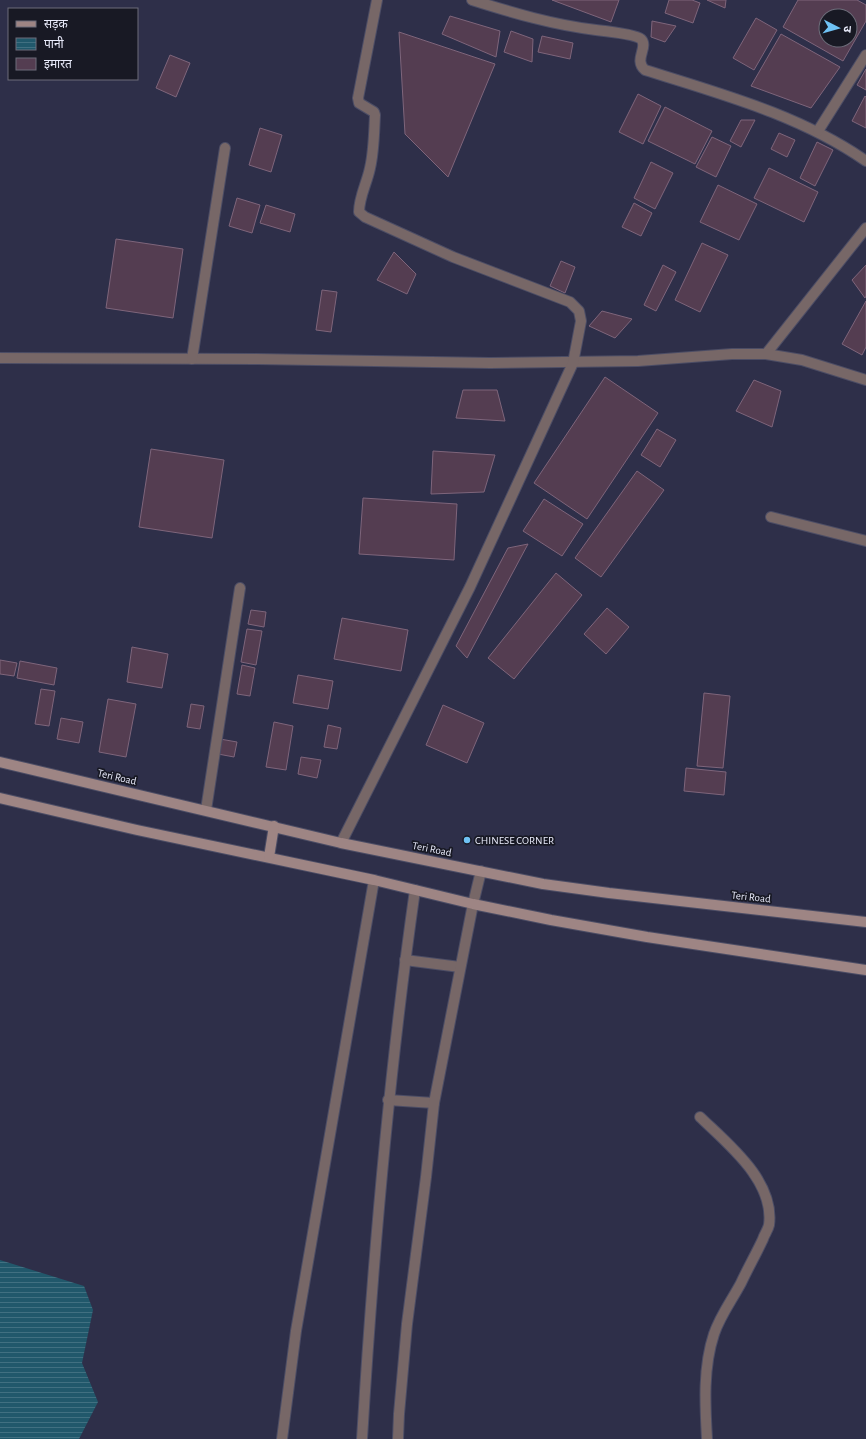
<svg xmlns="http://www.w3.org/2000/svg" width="866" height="1439" font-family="'Alegreya Sans','Noto Sans Devanagari',sans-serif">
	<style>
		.water { fill: url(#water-rules) }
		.building { fill: #543d51; stroke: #7e657b; fill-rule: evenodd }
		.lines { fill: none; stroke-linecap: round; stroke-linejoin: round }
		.lane-casing { stroke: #4c4d65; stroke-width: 12 }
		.street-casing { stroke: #4c4d65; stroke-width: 12 }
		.secondary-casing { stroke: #4c4d65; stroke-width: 12 }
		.lane { stroke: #776767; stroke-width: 10 }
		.street { stroke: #776767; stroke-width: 10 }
		.secondary { stroke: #9e8584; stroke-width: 10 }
		.poi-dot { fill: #6fc2f4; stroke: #181924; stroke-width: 1.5 }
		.labels { text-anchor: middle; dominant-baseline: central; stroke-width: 3.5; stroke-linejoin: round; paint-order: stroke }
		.street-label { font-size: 11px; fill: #e9ebfb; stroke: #181924 }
		.poi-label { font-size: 11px; fill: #e9ebfb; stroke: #181924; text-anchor: start }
	</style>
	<defs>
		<pattern id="water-rules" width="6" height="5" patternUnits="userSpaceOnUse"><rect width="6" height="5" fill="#21586b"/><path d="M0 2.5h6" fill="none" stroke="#417081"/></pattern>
	</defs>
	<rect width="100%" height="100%" fill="#2e2f49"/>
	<path class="water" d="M0,1260L84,1286L93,1310L82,1363L98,1402L79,1439H0Z"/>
	<g class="building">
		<path d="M552,0H619L611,22Z"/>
		<path d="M669,0H692L700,3L693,23L665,13Z"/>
		<path d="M707,0H726L725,8Z"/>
		<path d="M798,0H857L866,5V21L843,61L783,27ZM826,16H850V40H826Z"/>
		<path d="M450,16L500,31L496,57L442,34Z"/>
		<path d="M756,18L777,30L754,70L733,58Z"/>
		<path d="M652,21L676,26L665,42L651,37Z"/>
		<path d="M511,31L533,39L532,62L504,52Z"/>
		<path d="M399,32L495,64L448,177L405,134Z"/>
		<path d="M781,34L840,67L811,108L751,86Z"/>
		<path d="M542,36L573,43L570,59L538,52Z"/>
		<path d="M170,55L190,63L176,97L156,88Z"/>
		<path d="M866,69V90L857,85Z"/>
		<path d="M638,94L661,106L643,144L619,132Z"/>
		<path d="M865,96L866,97V128L852,121Z"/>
		<path d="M665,107L712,131L695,164L648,141Z"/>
		<path d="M741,120H755L741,147L730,141Z"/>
		<path d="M260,128L282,135L271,172L249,165Z"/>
		<path d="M779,133L795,140L787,157L771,149Z"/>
		<path d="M712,137L731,146L716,177L696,167Z"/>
		<path d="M817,142L833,150L815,186L800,178Z"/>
		<path d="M651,162L673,173L655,209L634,198Z"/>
		<path d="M769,168L818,192L804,222L754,198Z"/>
		<path d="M718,185L757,204L739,240L700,222Z"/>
		<path d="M237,198L260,205L252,233L229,226Z"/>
		<path d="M634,203L652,213L641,236L622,227Z"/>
		<path d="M266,205L295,214L290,232L260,223Z"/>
		<path d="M116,239L183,249L173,318L106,308Z"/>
		<path d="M702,243L728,255L700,312L675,300Z"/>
		<path d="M394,252L416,274L407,294L377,280Z"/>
		<path d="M561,261L575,267L565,293L550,286Z"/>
		<path d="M663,265L676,272L656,311L644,305Z"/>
		<path d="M866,265V296L865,298L852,280Z"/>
		<path d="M322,290L337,292L331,332L316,330Z"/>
		<path d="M866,301V347L862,355L842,344Z"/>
		<path d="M602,311L632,319L615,338L589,326Z"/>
		<path d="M605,377L658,413L587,519L534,483Z"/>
		<path d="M754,380L781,391L772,427L736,411Z"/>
		<path d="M463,390H497L505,421L456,418Z"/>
		<path d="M657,429L676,440L660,467L641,455Z"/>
		<path d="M151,449L224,460L212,538L139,527Z"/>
		<path d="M433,451L495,455L484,492L431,494Z"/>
		<path d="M637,471L664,490L601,577L575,558Z"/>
		<path d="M363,498L457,504L454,560L359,554Z"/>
		<path d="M544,499L583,524L562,556L523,531Z"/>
		<path d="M528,544L467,658L456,646L508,548Z"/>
		<path d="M556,573L582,595L514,679L488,658Z"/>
		<path d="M607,608L629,627L606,654L584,634Z"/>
		<path d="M251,610L266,612L264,627L248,624Z"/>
		<path d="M342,618L408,630L401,671L334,659Z"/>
		<path d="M247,629L262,631L256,665L241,662Z"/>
		<path d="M132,647L168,654L162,688L127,682Z"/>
		<path d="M0,660L17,663L14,676L0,674Z"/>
		<path d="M20,661L57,668L54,685L17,678Z"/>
		<path d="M242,665L255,668L250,696L237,694Z"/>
		<path d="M298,675L333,681L328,709L293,703Z"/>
		<path d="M41,689L55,691L49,726L35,724Z"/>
		<path d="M704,693L730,696L723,768L697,766Z"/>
		<path d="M108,699L136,704L126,757L99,752Z"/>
		<path d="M191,704L204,706L200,729L187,727Z"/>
		<path d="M443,705L484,723L467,763L426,745Z"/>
		<path d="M61,718L83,722L79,743L57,739Z"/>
		<path d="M274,722L293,726L286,770L266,767Z"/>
		<path d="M328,725L341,728L337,749L324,747Z"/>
		<path d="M220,739L237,742L234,757L218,754Z"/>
		<path d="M301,757L321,760L317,778L298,774Z"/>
		<path d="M686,768L726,772L724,795L684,791Z"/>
	</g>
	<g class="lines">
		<defs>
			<g id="lane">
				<path d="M206,810L240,588"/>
				<path d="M405,960L460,967"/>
				<path d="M388,1100L434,1103"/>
				<path d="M700,1117C728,1144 775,1181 769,1225C768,1230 764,1235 763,1239C756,1254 748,1268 741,1283C732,1300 720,1316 714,1334C703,1367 705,1404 707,1439"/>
				<path d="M362,1439C373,1256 389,1072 415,890"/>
				<path d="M398,1439L399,1414L407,1324L426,1177L434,1103L473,904L481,871"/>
			</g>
			<g id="street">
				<path d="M472,0C513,13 554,25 596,30C605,31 635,34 641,39C649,47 633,60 645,70C721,94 800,115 866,161"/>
				<path d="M818,131L866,55"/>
				<path d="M766,354L866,228"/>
				<path d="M0,358L257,359L490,363L638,361L732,354H766L802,360L866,380"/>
				<path d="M192,359L225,148"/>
				<path d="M771,517L866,541"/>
				<path d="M341,843L470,587L573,363L581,321L579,311L570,302L453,257L365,217L359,212C359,197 367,183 370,168C374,151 374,133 375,115L374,112L359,103L358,98L377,0"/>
				<path d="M282,1439L296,1331L374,880"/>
			</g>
			<g id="secondary">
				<path d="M0,762L341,843L543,884L609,893L866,922"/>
				<path d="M0,798L137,830L374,880L473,904L551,920L647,937L866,970"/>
				<path d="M269,857L274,826"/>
			</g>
		</defs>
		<use href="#lane" class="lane-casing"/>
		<use href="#street" class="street-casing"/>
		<use href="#secondary" class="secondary-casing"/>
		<use href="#lane" class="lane"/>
		<use href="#street" class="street"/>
		<use href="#secondary" class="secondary"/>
	</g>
	<circle class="poi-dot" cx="467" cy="840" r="4"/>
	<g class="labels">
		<g class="street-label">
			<text transform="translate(117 777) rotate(13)">Teri Road</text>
			<text transform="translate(432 849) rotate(11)">Teri Road</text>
			<text transform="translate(751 897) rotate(6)">Teri Road</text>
		</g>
		<g class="poi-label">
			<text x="475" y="840">CHINESE CORNER</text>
		</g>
	</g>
	<rect x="8" y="8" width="130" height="72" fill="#181924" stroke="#6c6d7a"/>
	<rect x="16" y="21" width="20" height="6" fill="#9e8584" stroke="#6c6d7a"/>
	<text x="44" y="28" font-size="12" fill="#e9ebfb">सड़क</text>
	<rect x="16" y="38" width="20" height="12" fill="url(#water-rules)" stroke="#6c6d7a"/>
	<text x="44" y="48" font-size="12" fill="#e9ebfb">पानी</text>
	<rect x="16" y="58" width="20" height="12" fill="#543d51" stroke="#6c6d7a"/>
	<text x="44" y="68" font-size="12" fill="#e9ebfb">इमारत</text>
	<g transform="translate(838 28) rotate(96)"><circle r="19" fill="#181924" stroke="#6c6d7a"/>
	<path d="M0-3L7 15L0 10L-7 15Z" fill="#6fc2f4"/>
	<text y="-6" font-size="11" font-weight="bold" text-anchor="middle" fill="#e9ebfb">उ</text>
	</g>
</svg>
